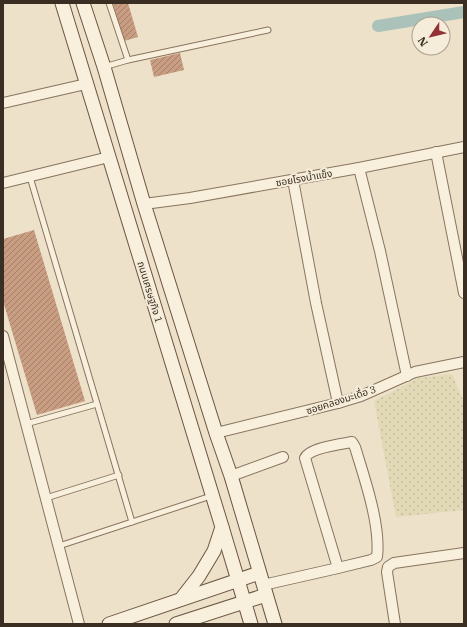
<svg xmlns="http://www.w3.org/2000/svg" width="467" height="627" font-family="'IBM Plex Serif','Noto Sans Thai',serif">
	<style>
		.farmland { fill: url(#farmland-dots) }
		.lines { fill: none; stroke-linecap: round; stroke-linejoin: round }
		.canal { stroke: #aac2ba; stroke-width: 12 }
		.building { fill: url(#building-hatch) }
		.lane-casing { stroke: #89745e; stroke-width: 7 }
		.street-casing { stroke: #89745e; stroke-width: 12 }
		.secondary-casing { stroke: #6b5541; stroke-width: 15 }
		.lane { stroke: #f8efdd; stroke-width: 5 }
		.street { stroke: #f8efdd; stroke-width: 10 }
		.secondary { stroke: #f8efdd; stroke-width: 13 }
		.labels { text-anchor: middle; dominant-baseline: central; stroke-width: 4; stroke-linejoin: round; paint-order: stroke }
		.street-label { font-size: 10px; fill: #3a2d21; stroke: #f5ecd9 }
	</style>
	<defs>
		<pattern id="farmland-dots" width="8" height="8" patternUnits="userSpaceOnUse"><rect width="8" height="8" fill="#e2dab7"/><path d="M2 2h.1M6 6h.1" fill="none" stroke="#c3bb9d" stroke-width="1.8" stroke-linecap="round"/></pattern>
		<pattern id="building-hatch" width="6" height="6" patternUnits="userSpaceOnUse"><rect width="6" height="6" fill="#c99d81"/><path d="M-1 1l2-2M0 6l6-6M5 7l2-2" fill="none" stroke="#a48069"/></pattern>
	</defs>
	<rect width="100%" height="100%" fill="#ede1c9"/>
	<path class="farmland" d="M452,374L464,402V510L396,517L374,401L419,378Z"/>
	<g class="lines">
		<path class="canal" d="M378,26L464,12"/>
	</g>
	<g class="building">
		<path d="M113,3H128L138,37L124,41Z"/>
		<path d="M180,53L184,70L154,77L150,60Z"/>
		<path d="M34,230L85,401L37,415L3,301V239Z"/>
	</g>
	<g class="lines">
		<defs>
			<g id="lane">
				<path d="M128,60L268,30"/>
				<path d="M104,67L128,60L109,3"/>
				<path d="M30,177L132,522"/>
				<path d="M26,424L97,404"/>
				<path d="M46,498L119,475"/>
				<path d="M59,546L211,496"/>
			</g>
			<g id="street">
				<path d="M3,103L86,84"/>
				<path d="M436,152L464,293"/>
				<path d="M359,168L380,251L407,376"/>
				<path d="M293,180L316,303L338,403"/>
				<path d="M3,183L109,157"/>
				<path d="M144,204L190,198L359,168L464,147"/>
				<path d="M3,336L79,624"/>
				<path d="M216,433L338,403L361,396L415,372L464,362"/>
				<path d="M231,476L283,457"/>
				<path d="M263,585L338,568L371,560L377,557C381,525 364,477 355,447L352,442C341,444 309,448 305,458L338,568"/>
				<path d="M395,624L387,572L388,567L394,563L464,553"/>
			</g>
			<g id="secondary">
				<path d="M62,3L222,527L251,624"/>
				<path d="M83,3L104,67L144,204L216,433L231,476L275,624"/>
				<path d="M181,599L199,576L214,551L222,527"/>
				<path d="M109,624L259,573"/>
				<path d="M176,624L266,595"/>
			</g>
		</defs>
		<use href="#lane" class="lane-casing"/>
		<use href="#street" class="street-casing"/>
		<use href="#secondary" class="secondary-casing"/>
		<use href="#lane" class="lane"/>
		<use href="#street" class="street"/>
		<use href="#secondary" class="secondary"/>
	</g>
	<g class="labels">
		<g class="street-label">
			<text transform="translate(304 178) rotate(-10)">ซอยโรงน้ำแข็ง</text>
			<text transform="translate(150 292) rotate(73)">ถนนเศรษฐกิจ 1</text>
			<text transform="translate(341 400) rotate(-18)">ซอยคลองมะเดื่อ 3</text>
		</g>
	</g>
	<rect width="467" height="627" fill="none" stroke="#3a2d21" stroke-width="8"/>
	<g transform="translate(431 36) rotate(235)"><circle r="19" fill="#f5ecd9" stroke="#aaa08f"/>
	<path d="M0-3L7 15L0 10L-7 15Z" fill="#953134"/>
	<text y="-6" font-size="11" font-weight="bold" text-anchor="middle" fill="#3a2d21">N</text>
	</g>
</svg>
